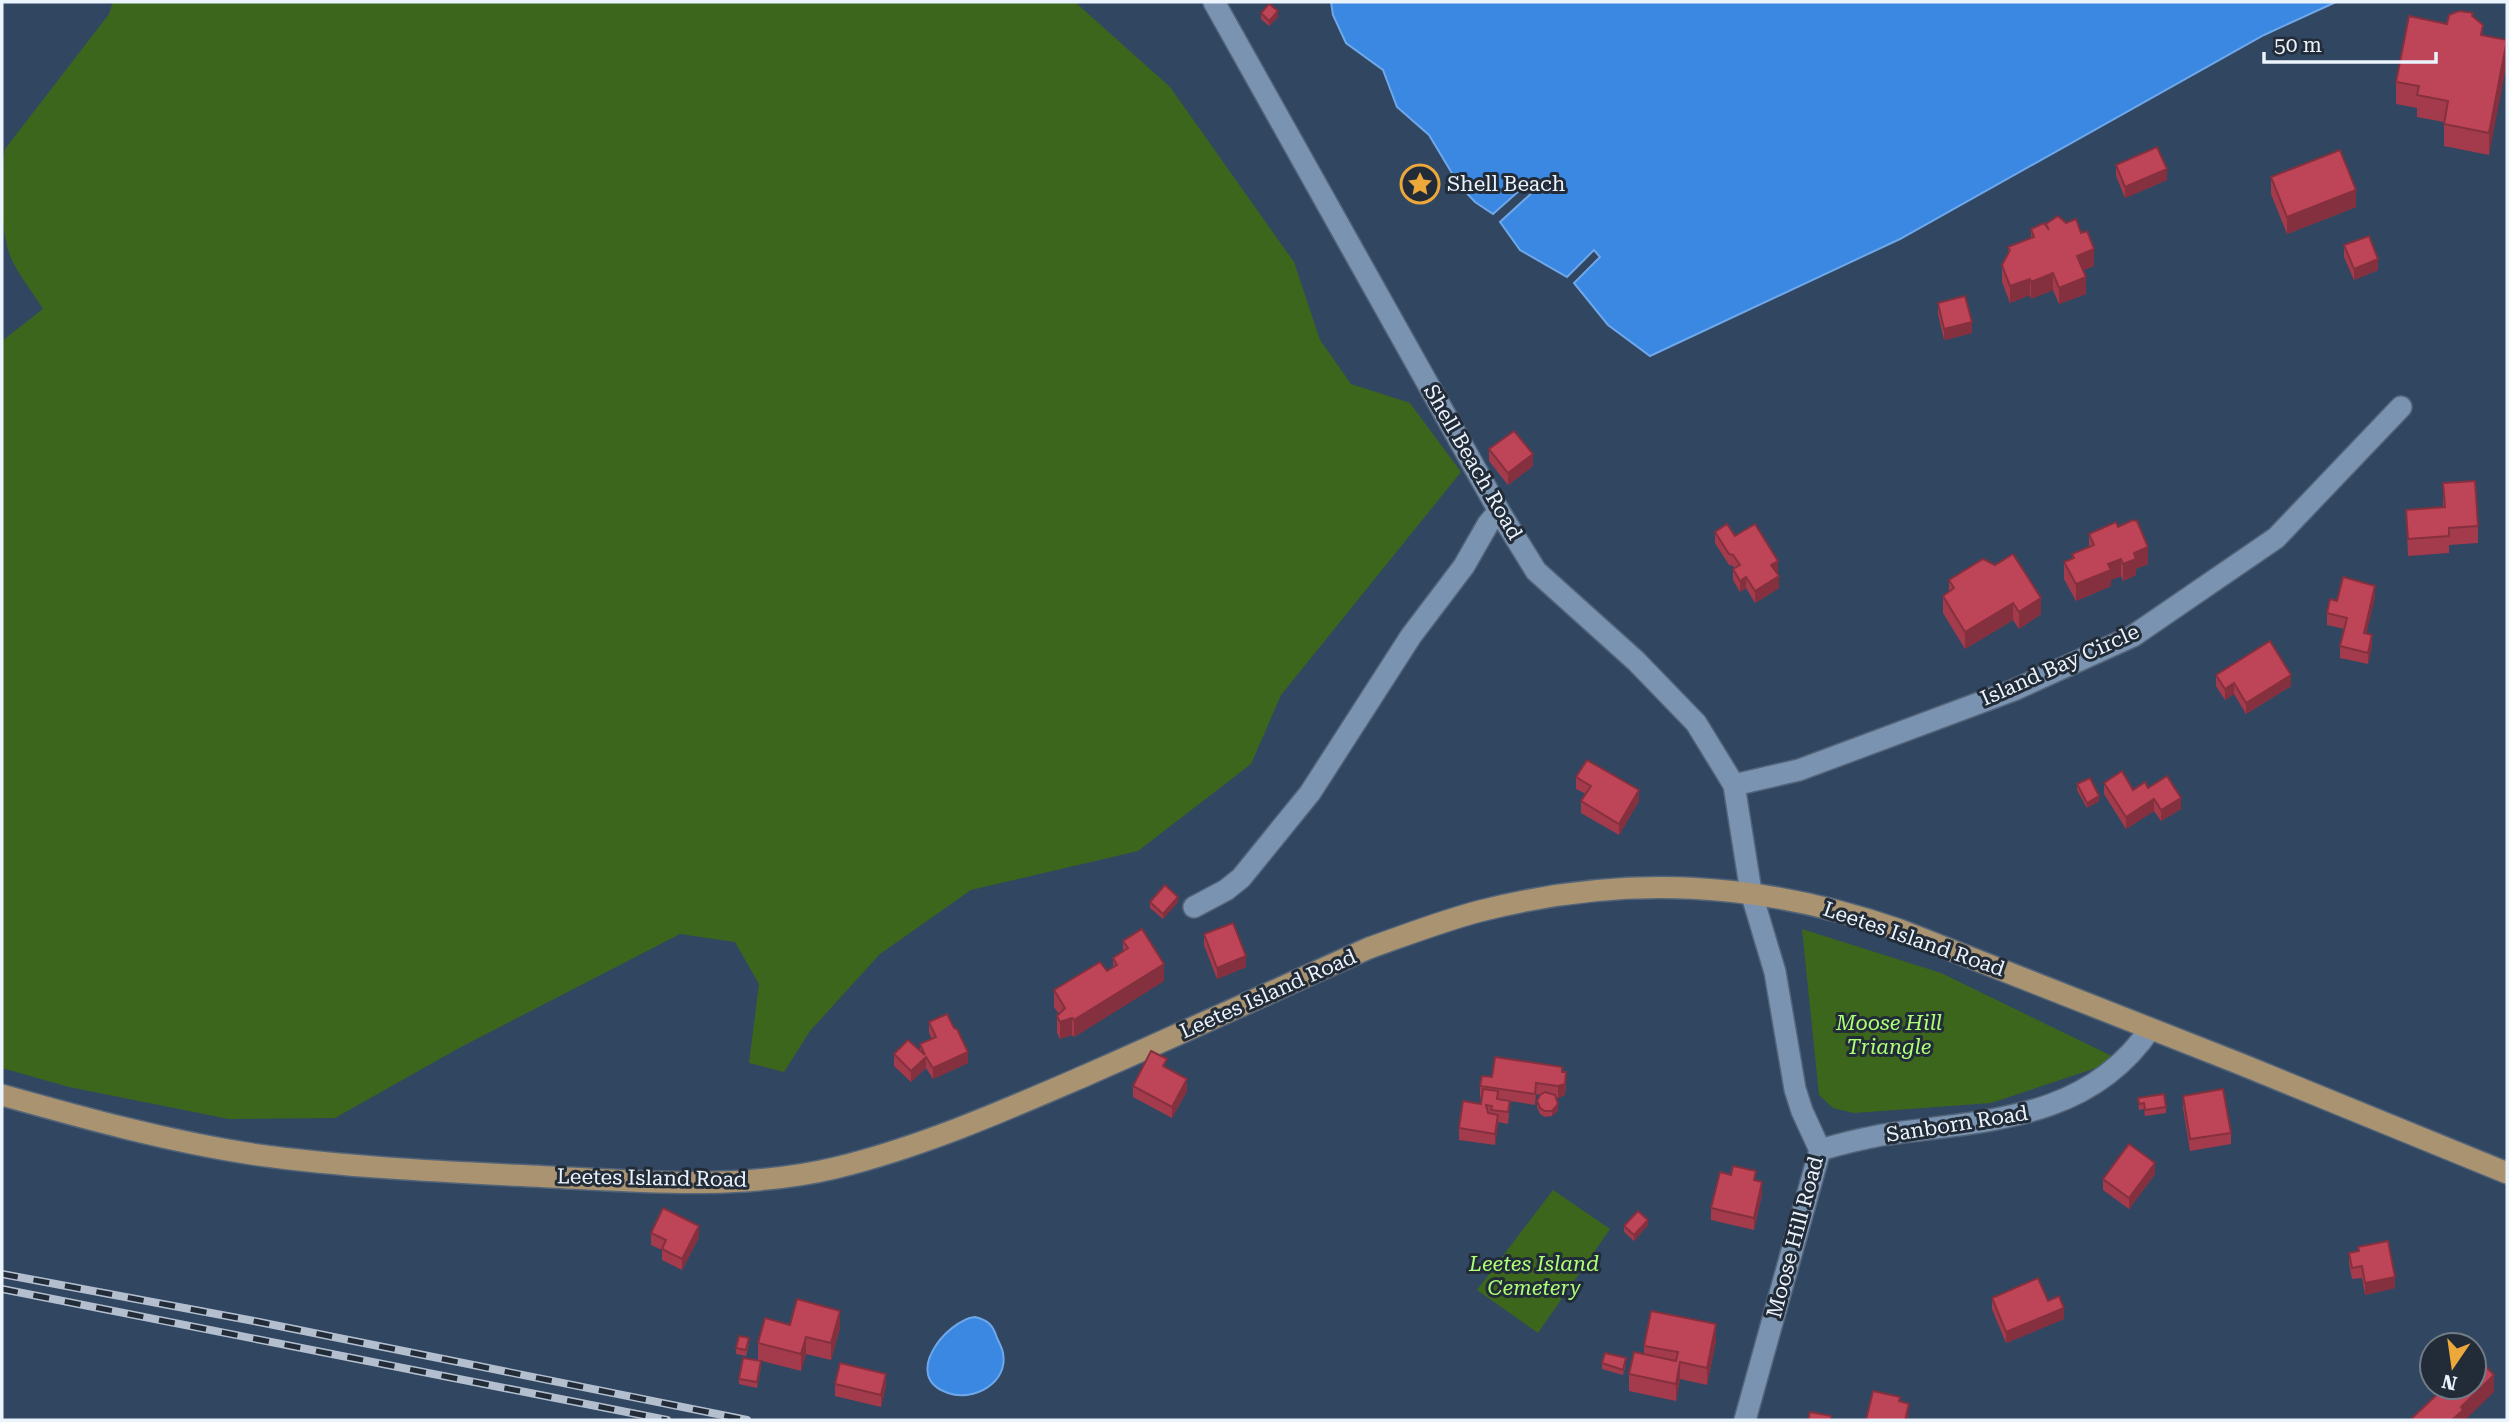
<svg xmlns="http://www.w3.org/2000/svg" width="2509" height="1422" font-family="'Roboto Serif',serif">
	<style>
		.green { fill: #3d661d }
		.water { fill: #3a88e2; stroke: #6fa8ea; stroke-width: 2 }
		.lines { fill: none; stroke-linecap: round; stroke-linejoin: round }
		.minor-casing { stroke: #536479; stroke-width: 24 }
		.major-casing { stroke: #536479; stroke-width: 24 }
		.minor { stroke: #7a93b1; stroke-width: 21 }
		.major { stroke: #a99370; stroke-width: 21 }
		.rail-casing { stroke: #b3bfce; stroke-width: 8 }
		.rail { stroke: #222c38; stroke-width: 5; stroke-dasharray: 16; stroke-linecap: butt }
		.wall { fill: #a33b4c }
		.shaded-wall { fill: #85303e }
		.building { fill: #be4558; stroke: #85303e; stroke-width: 2 }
		.labels { text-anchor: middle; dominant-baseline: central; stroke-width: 6; stroke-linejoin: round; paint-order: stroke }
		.poi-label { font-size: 21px; fill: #ebf3fd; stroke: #222c38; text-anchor: start }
		.street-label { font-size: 21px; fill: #ebf3fd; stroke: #222c38 }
		.park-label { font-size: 21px; font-style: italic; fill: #aefe77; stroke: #222c38 }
	</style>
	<rect width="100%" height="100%" fill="#314661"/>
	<g class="green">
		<path d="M113,2H1075L1170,87L1294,262L1320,340L1351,384L1410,403L1461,472L1281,695L1251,764L1138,851L971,890L880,954L810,1031L784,1072L749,1063L759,984L735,942L680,934L459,1048L335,1118L229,1119L69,1087L2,1068V341L43,309C32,291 16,272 9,253C0,222 0,181 5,149L109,14Z"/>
		<path d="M1802,929L1941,973L2120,1060L1991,1103L1854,1113L1833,1108L1819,1095Z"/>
		<path d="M1553,1190L1610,1229L1538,1333L1477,1290Z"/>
	</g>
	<g class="water">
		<path d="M1331,2H2336L2264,35L1900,239L1650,356L1608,325L1574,283L1600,257L1594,250L1567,277L1520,250L1500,222L1535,190L1528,183L1493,214L1475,202L1459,185L1429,135L1397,107L1383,70L1346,43L1333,15Z"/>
		<path d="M975,1317C988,1320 993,1325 997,1338C999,1342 1002,1348 1003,1353C1009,1383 973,1402 948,1393C900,1377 947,1320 975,1317Z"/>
	</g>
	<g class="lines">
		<defs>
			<g id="minor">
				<path d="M1214,2L1499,511L1536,571L1636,661L1696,723L1734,785L1751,892L1775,972L1795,1089L1802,1111L1820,1150L1745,1420"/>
				<path d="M1734,785L1799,770L2014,690L2133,636L2276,538L2401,407"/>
				<path d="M1194,907L1226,890L1241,878L1310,793L1411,636L1464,566L1488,524L1499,511"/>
				<path d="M1820,1150C1840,1144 1861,1139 1882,1135C1982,1120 2087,1122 2150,1029"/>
			</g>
			<path id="major" d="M2,1095C84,1118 167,1141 252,1154C351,1168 451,1172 550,1177C644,1182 742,1190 835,1168C921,1147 1001,1112 1082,1077C1178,1035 1273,991 1369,948C1406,935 1442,921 1480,911C1625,874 1759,881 1900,930L2238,1063L2507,1173"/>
		</defs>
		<use href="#minor" class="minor-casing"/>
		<use href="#major" class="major-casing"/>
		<use href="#minor" class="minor"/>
		<use href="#major" class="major"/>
		<defs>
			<g id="rail">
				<path d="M2,1274L259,1322L747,1420"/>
				<path d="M2,1289L667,1420"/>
			</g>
		</defs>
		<use href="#rail" class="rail-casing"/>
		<use href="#rail" class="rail"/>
	</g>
	<g class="wall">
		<path d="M1261,13L1278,17L1269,26L1261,19Z"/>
		<path d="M2473,17L2483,35L2507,40L2489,155L2444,146V122L2417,117V108L2396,104V82L2447,24Z"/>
		<path d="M2116,165L2167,180L2125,198L2116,176Z"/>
		<path d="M2271,177L2356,207L2287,234L2271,194Z"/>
		<path d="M2031,229L2094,266L2083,270L2086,294L2059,304L2053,290L2031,299L2030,295L2010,303L2002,282V265L2008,253V247L2031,238Z"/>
		<path d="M2344,245L2378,270L2354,280L2344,257Z"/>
		<path d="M1938,303L1972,333L1944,340L1938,314Z"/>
		<path d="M1489,449L1533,466L1508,485L1489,461Z"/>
		<path d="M2443,483L2478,526V543L2449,545V553L2408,556L2406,510L2443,507Z"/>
		<path d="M2118,527L2148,564L2136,569V575L2123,581L2121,576L2111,580V586L2076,601L2064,579V562L2072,559V554L2089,547V534Z"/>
		<path d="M1715,532L1778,572L1777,573L1779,588L1755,603L1746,588L1740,592L1733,580V569L1734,568L1733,566L1729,565L1715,543Z"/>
		<path d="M1949,580L2041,598V614L2019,629L2013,620L1965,649L1943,613V596L1949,592Z"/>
		<path d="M2375,597L2366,633L2372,646L2368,664L2340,658V646L2345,629L2327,625V613L2337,601Z"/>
		<path d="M2216,675L2291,686L2246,714L2234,694L2225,700L2216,686Z"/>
		<path d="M1576,777L1639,801L1619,835L1581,813V801L1586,794L1576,789Z"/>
		<path d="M2104,783L2133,790L2148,788L2181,809L2161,821L2154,811L2126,829L2104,794Z"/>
		<path d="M2077,784L2099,801L2087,808L2077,790Z"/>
		<path d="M1150,902H1178L1163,919L1150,908Z"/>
		<path d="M1204,934L1246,967L1217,979L1204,945Z"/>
		<path d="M1123,941L1164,981L1074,1037L1072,1035L1060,1039L1057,1033V1016L1059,1014L1054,1007V990L1107,971L1113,967V958L1123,952Z"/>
		<path d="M929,1022L968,1063L933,1079L926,1068L911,1082L894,1066V1054L920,1051V1044L932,1039L929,1033Z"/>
		<path d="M1167,1068L1187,1091L1172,1118L1133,1097V1086Z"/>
		<path d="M1562,1072L1566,1084L1565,1095L1558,1098L1556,1097L1558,1110L1552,1116L1545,1117L1540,1114L1537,1107V1101L1540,1095L1536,1094L1535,1105L1510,1101L1508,1124L1498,1122L1495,1145L1459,1140V1128L1481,1104L1482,1098L1480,1097V1086L1492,1077Z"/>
		<path d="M2183,1096L2231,1133V1144L2190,1151L2183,1108Z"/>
		<path d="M2138,1098L2166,1107V1113L2145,1116L2144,1109L2139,1110Z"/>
		<path d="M2155,1174L2129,1209L2103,1190V1179Z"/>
		<path d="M1756,1181L1762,1194L1754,1230L1711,1220V1208Z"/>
		<path d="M1648,1225L1634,1241L1624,1232V1226Z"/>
		<path d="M651,1233L699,1237L682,1270L662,1260V1250L651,1245Z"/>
		<path d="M2358,1247L2395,1288L2365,1295L2362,1278L2352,1279L2349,1264V1253L2358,1251Z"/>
		<path d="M1992,1298L2048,1301L2064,1319L2006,1343L1992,1309Z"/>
		<path d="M790,1325L840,1328L831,1360L806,1354L801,1371L758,1360V1343Z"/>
		<path d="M1716,1341L1707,1385L1680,1379L1676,1401L1629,1391V1374L1644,1355V1346Z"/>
		<path d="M749,1344L746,1356L736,1354V1348Z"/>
		<path d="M1602,1363L1626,1364L1623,1375L1602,1369Z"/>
		<path d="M761,1367L757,1388L739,1384V1379Z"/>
		<path d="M835,1384L886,1386L881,1407L835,1396Z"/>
	</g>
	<g class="shaded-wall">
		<path d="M1278,11V17L1269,26V21Z"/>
		<path d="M2507,41V63L2489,155V133Z"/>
		<path d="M2167,169V180L2125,198V187Z"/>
		<path d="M2356,190V207L2287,234V217Z"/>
		<path d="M2094,249V266L2077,273V256Z"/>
		<path d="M2378,259V270L2354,280V269Z"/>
		<path d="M2053,273V290L2031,299V282Z"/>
		<path d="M2086,277V294L2059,304V288Z"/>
		<path d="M2030,279V295L2010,303V286Z"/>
		<path d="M1972,322V333L1944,340V329Z"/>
		<path d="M1533,454V466L1508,485V473Z"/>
		<path d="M2148,547V564L2136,569V575L2123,581V564L2134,553Z"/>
		<path d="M2121,559V576L2111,580V586L2076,601V584L2108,564Z"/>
		<path d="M1778,561V572L1771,576V565Z"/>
		<path d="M1779,576V588L1755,603V591Z"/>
		<path d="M1746,577V588L1740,592V581Z"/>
		<path d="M2375,586V597L2364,644V633Z"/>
		<path d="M2041,598V614L2019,629V612Z"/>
		<path d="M2013,603V620L1965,649V632Z"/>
		<path d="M2372,635V646L2368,664V653Z"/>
		<path d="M2291,675V686L2246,714V703Z"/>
		<path d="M2234,683V694L2225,700V689Z"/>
		<path d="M1639,790V801L1619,835V824Z"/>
		<path d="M2099,796V801L2087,808V803Z"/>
		<path d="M2181,798V809L2161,821V810Z"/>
		<path d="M2154,799V811L2126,829V817Z"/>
		<path d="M1178,897V902L1163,919V914Z"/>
		<path d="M1246,956V967L1217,979V968Z"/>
		<path d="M1164,964V981L1074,1037V1020Z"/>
		<path d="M1072,1018V1035L1060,1039V1022Z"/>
		<path d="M968,1052V1063L933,1079V1068Z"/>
		<path d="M926,1057V1068L911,1082V1071Z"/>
		<path d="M1566,1072L1565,1095L1558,1098V1086Z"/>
		<path d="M1187,1079V1091L1172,1118V1107Z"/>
		<path d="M1558,1104V1110L1552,1116V1111Z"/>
		<path d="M1498,1115V1126L1495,1145V1134Z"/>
		<path d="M2155,1163V1174L2129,1209V1198Z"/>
		<path d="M1762,1182V1194L1754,1230V1218Z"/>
		<path d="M1648,1220V1225L1634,1241V1235Z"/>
		<path d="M699,1226V1237L682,1270V1259Z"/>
		<path d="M2395,1277V1288L2365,1295V1283Z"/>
		<path d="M2064,1308V1319L2006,1343V1332Z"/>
		<path d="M840,1311V1328L831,1360V1343Z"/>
		<path d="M1716,1324V1341L1707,1385V1368Z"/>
		<path d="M806,1337V1354L801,1371V1354Z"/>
		<path d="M1680,1362V1379L1676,1401V1384Z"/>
		<path d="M886,1374V1386L881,1407V1395Z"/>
		<path d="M2494,1375V1392L2465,1420H2452L2461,1407Z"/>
		<path d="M1909,1404L1908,1420H1905Z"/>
	</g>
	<g class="building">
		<path d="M1269,4L1278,11L1269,21L1261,13Z"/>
		<path d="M2459,11L2473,13L2472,16L2483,25L2481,35L2507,40L2489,133L2444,124L2448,101L2417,95L2419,86L2396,82L2409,16L2447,24L2449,15Z"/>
		<path d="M2157,147L2167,169L2125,187L2116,165Z"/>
		<path d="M2340,150L2356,190L2287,217L2271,177Z"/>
		<path d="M2058,216L2066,223L2076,219L2081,233L2087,231L2094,249L2077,256L2086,277L2059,288L2053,273L2031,282L2030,279L2010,286L2002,265L2010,250L2008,247L2034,237L2031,229L2044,223L2049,230L2046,224Z"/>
		<path d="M2369,236L2378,259L2354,269L2344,245Z"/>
		<path d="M1965,296L1972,322L1944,329L1938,303Z"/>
		<path d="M1514,431L1533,454L1508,473L1489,449Z"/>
		<path d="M2475,481L2478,526L2449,528V536L2408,539L2406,510L2445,507L2443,483Z"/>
		<path d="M2133,520L2137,521L2148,547L2134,553L2136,559L2123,564L2121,559L2108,564L2111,570L2076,584L2064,562L2074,558L2072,554L2094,545L2089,534L2116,522L2118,527Z"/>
		<path d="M1727,524L1735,536L1755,524L1778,561L1771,565L1779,576L1755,591L1746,577L1740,581L1733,569L1740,565L1733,555L1729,554L1715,532Z"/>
		<path d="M2013,554L2041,598L2019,612L2013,603L1965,632L1943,596L1954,588L1949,580L1983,559L1995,565Z"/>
		<path d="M2343,577L2375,586L2364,633L2372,635L2368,653L2340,646L2347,618L2327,613L2330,599L2337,601Z"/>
		<path d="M2270,641L2291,675L2246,703L2234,683L2225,689L2216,675Z"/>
		<path d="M1587,760L1639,790L1619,824L1581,801L1591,786L1576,777Z"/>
		<path d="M2122,771L2133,790L2145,782L2148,788L2167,776L2181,798L2161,810L2154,799L2126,817L2104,783Z"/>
		<path d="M2090,778L2099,796L2087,803L2077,784Z"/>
		<path d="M1165,885L1178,897L1163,914L1150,902Z"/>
		<path d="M1233,923L1246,956L1217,968L1204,934Z"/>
		<path d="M1142,929L1164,964L1074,1020L1072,1018L1060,1022L1057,1016L1065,1008L1054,990L1100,962L1107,971L1117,965L1113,958L1128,948L1123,941Z"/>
		<path d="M947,1014L954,1028L957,1029L968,1052L933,1068L926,1057L911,1071L894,1054L908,1040L925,1055L920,1044L936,1037L929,1022Z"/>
		<path d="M1151,1051L1167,1059L1163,1066L1187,1079L1172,1107L1133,1086Z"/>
		<path d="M1495,1057L1562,1067V1072H1566L1565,1084L1558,1086L1536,1083L1535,1094L1480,1086L1482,1076L1492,1077Z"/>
		<path d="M1483,1089L1498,1091L1497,1099L1510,1101L1508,1112L1491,1110L1492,1106L1486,1105L1488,1113L1498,1115L1495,1134L1459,1128L1463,1101L1481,1104Z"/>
		<path d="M2223,1089L2231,1133L2190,1139L2183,1096Z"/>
		<path d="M1545,1092L1555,1095L1558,1104L1552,1111H1545L1540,1108L1537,1101L1540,1095Z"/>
		<path d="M2164,1094L2166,1107L2145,1110L2144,1103L2139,1104L2138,1098Z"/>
		<path d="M2129,1144L2155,1163L2129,1198L2103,1179Z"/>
		<path d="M1733,1166L1756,1171L1754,1180L1762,1182L1754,1218L1711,1208L1720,1172L1731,1175Z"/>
		<path d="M663,1208L699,1226L682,1259L662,1249L666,1240L651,1233Z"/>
		<path d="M1638,1211L1648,1220L1634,1235L1624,1226Z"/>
		<path d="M2388,1241L2395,1277L2365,1283L2362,1266L2352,1268L2349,1253L2359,1251L2358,1247Z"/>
		<path d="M2038,1278L2048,1301L2059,1296L2064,1308L2006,1332L1992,1298Z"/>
		<path d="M797,1299L840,1311L831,1343L806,1337L801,1354L758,1343L765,1318L790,1325Z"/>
		<path d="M1651,1311L1716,1324L1707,1368L1680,1362L1676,1384L1629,1374L1634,1352L1676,1361L1678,1352L1644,1346Z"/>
		<path d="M739,1336L749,1338L746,1350L736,1348Z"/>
		<path d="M1605,1353L1626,1358L1623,1370L1602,1363Z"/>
		<path d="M2474,1354L2494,1375L2461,1407L2463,1410L2452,1420H2410L2445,1387H2474Z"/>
		<path d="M743,1358L761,1361L757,1382L739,1379Z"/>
		<path d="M840,1363L886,1374L881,1395L835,1384Z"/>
		<path d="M1873,1391L1900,1397L1899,1401L1909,1404L1905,1420H1866Z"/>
		<path d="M1810,1412L1831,1416V1420H1808Z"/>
	</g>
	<defs>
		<symbol id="sight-ring" viewBox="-11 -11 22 22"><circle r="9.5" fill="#222c38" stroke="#eda83c" stroke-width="1.5"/><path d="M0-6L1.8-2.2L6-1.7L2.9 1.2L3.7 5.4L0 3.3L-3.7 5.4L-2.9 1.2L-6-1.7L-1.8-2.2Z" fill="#eda83c"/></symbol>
	</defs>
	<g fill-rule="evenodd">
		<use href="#sight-ring" x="1398" y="162" width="44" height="44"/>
	</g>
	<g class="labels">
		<g class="poi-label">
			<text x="1447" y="184">Shell Beach</text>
		</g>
		<g class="street-label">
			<text transform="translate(1473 462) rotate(60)">Shell Beach Road</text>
			<text transform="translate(2060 665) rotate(-24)">Island Bay Circle</text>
			<text transform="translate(1914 939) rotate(19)">Leetes Island Road</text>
			<text transform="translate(1268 994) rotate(-24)">Leetes Island Road</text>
			<text transform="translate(1957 1124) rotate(-9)">Sanborn Road</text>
			<text transform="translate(652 1178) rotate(1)">Leetes Island Road</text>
			<text transform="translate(1795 1237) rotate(-75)">Moose Hill Road</text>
		</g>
		<g class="park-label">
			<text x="1889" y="1023">Moose Hill<tspan x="1889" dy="24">Triangle</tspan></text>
			<text x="1534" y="1264">Leetes Island<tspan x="1534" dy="24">Cemetery</tspan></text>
		</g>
	</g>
	<rect width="2509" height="1422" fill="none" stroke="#ebf3fd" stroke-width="7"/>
	<g transform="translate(2453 1366) rotate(193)"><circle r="33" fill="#222c38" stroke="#727c87" stroke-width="2"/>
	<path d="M0-5L12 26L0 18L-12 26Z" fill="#eda83c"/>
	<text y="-10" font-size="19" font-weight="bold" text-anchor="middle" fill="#ebf3fd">N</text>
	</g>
	<path d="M2264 52v10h172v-10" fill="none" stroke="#ebf3fd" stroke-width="3.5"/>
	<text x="2274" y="52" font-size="21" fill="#ebf3fd" stroke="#222c38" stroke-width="5" paint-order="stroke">50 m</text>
</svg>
